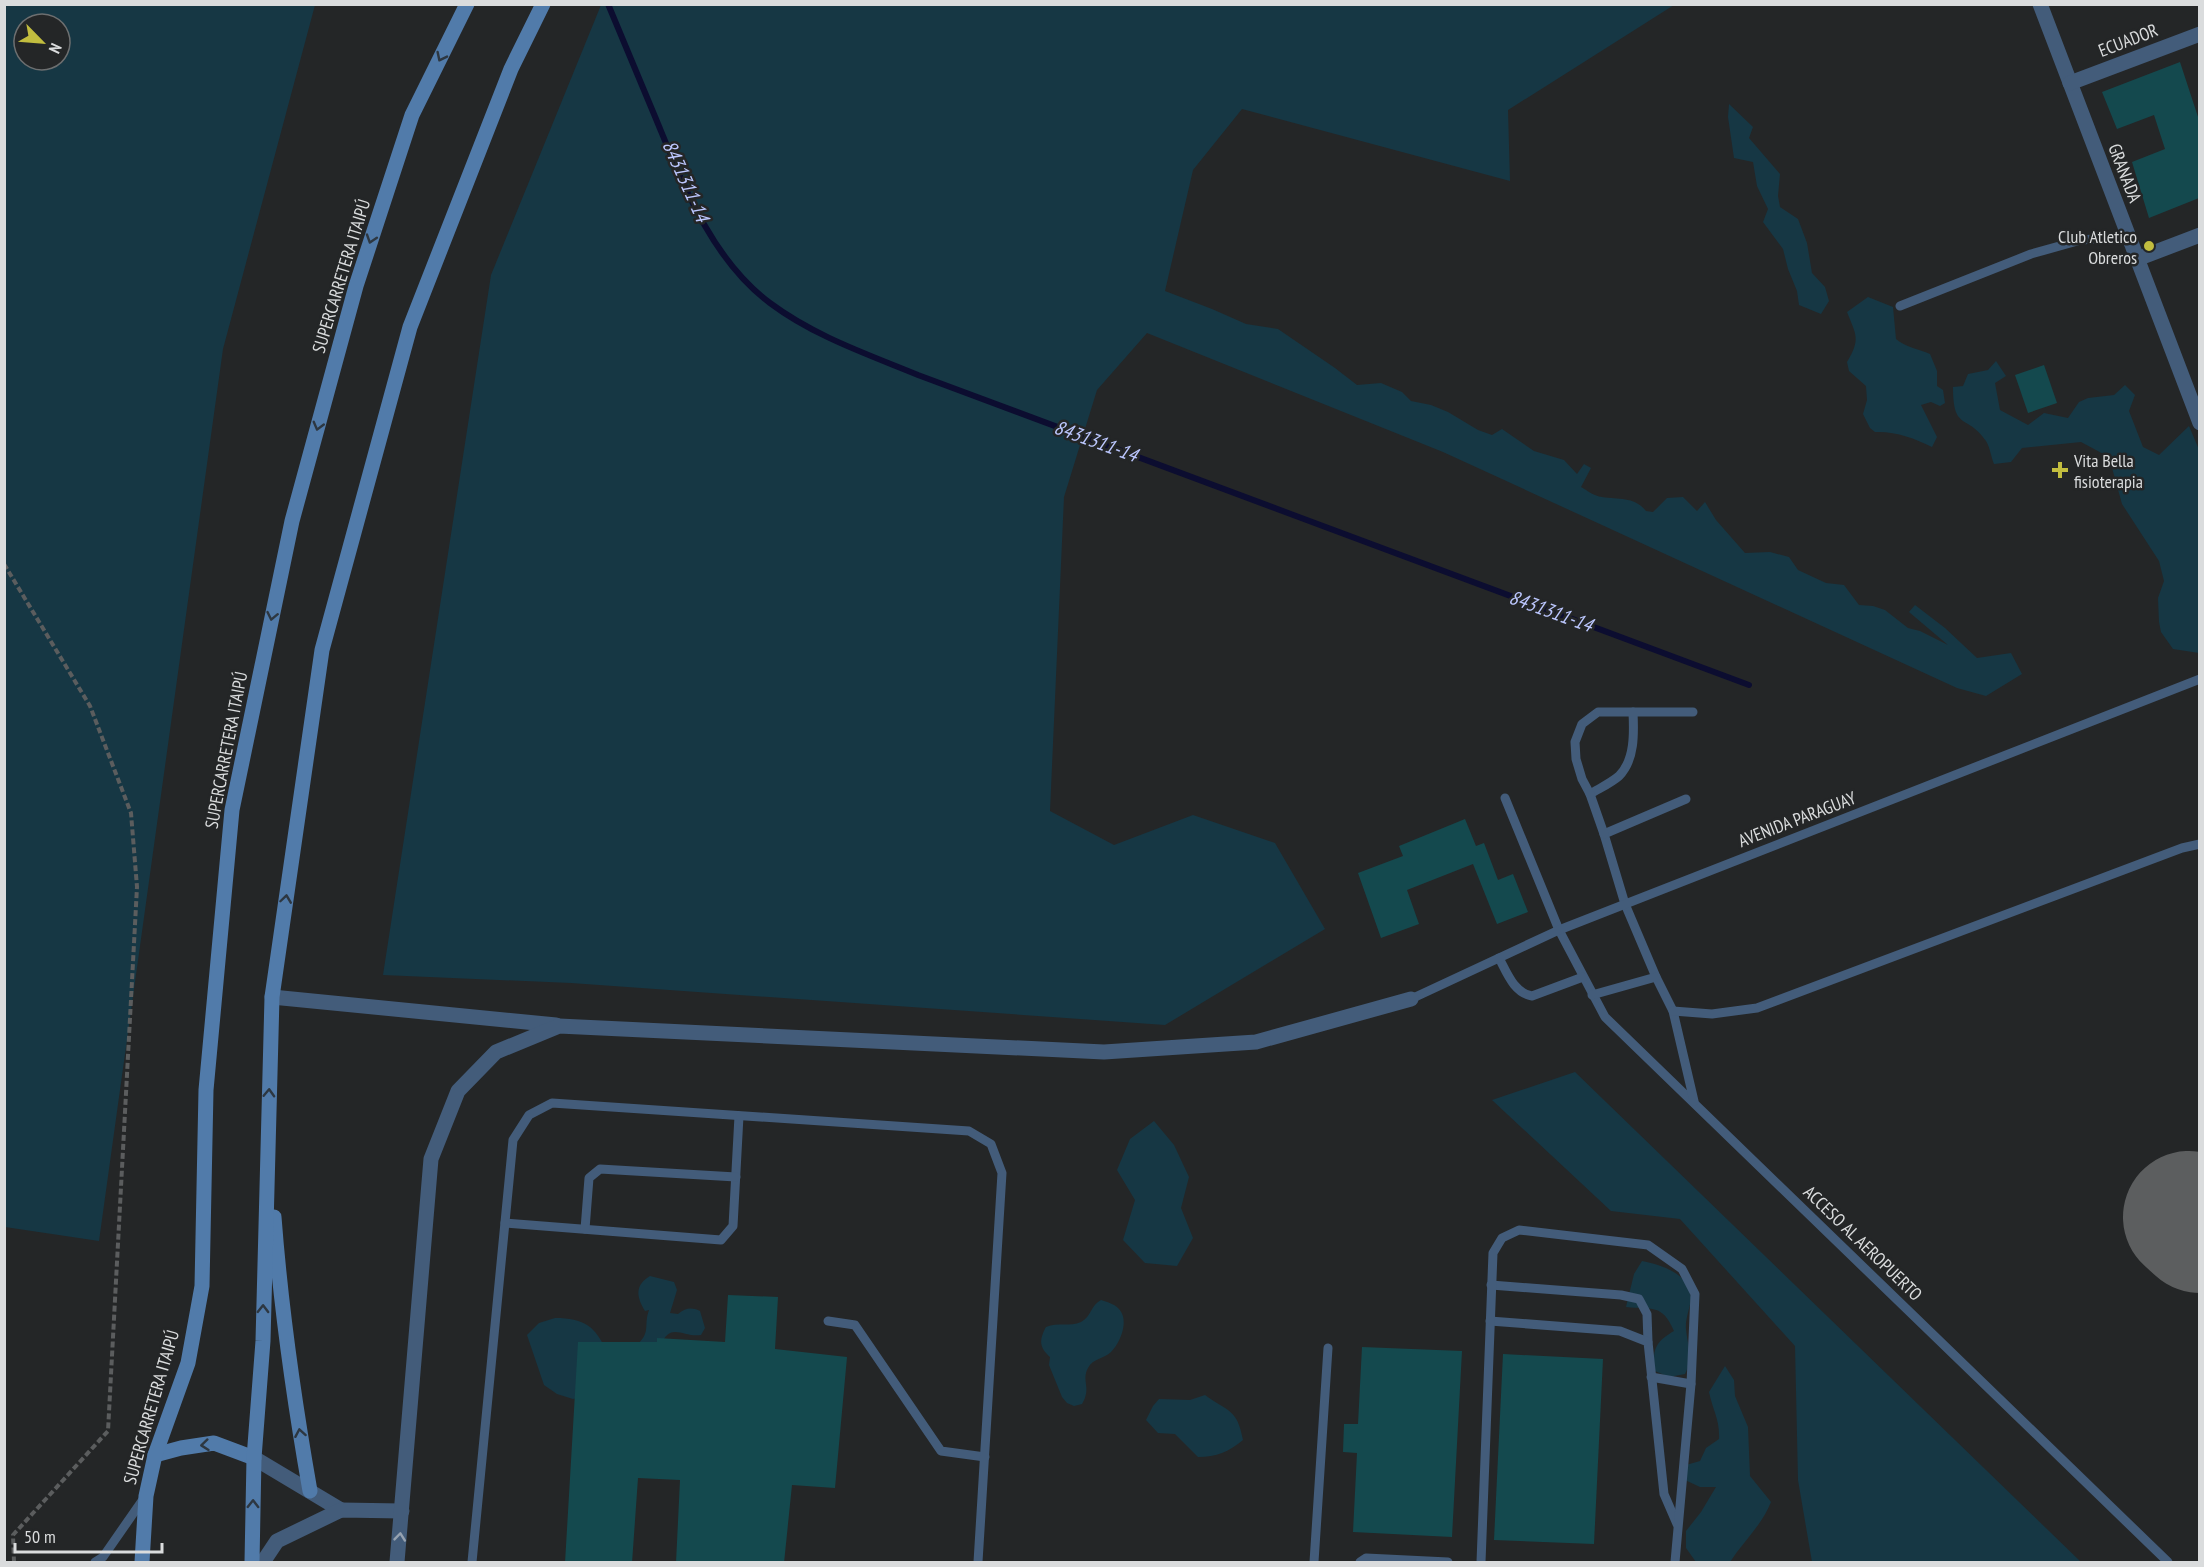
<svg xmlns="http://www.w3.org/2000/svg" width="2204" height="1567" font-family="'PT Sans Narrow',sans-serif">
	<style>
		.green { fill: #163744; fill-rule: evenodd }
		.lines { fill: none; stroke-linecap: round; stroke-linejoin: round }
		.stream { stroke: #0c0d30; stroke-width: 6 }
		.runway { stroke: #5c5e5f; stroke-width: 132 }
		.building { fill: #14494e }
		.path { stroke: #5b5d5e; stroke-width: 4; stroke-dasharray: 6 3; stroke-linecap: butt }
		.lane { stroke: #435c7a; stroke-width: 9 }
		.street { stroke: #435c7a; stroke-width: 15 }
		.secondary { stroke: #517baa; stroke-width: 15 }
		.oneway { stroke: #2d3741 }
		.oneway2 { stroke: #96a2b0 }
		.poi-dot { fill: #c2bd3f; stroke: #242627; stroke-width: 2 }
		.labels { text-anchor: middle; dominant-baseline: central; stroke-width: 5; stroke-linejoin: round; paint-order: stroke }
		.street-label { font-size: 18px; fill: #dadcdd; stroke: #242627 }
		.poi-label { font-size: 18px; fill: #dadcdd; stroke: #242627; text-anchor: end }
		.water-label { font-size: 20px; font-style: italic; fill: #bcc7fe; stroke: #242627 }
	</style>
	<rect width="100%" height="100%" fill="#242627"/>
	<g class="green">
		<path d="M5,4L315,5L223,349L99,1241L5,1227ZM24,24H60V60H24Z"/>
		<path d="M601,5H1674L1508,110L1510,181L1242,109L1193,170L1165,291L1212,309L1246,324L1278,329L1335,368L1357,385L1381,383L1402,392L1411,401L1431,405L1448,412L1478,430L1492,435L1502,429L1534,451L1564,460L1577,474L1584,464L1591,468L1581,487C1588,491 1594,496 1602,497C1619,500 1634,496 1646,511L1653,512L1667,498L1683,497L1697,511L1705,502L1716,520L1745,553L1770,552L1789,557L1798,570L1826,583L1844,585L1859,605L1873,606L1885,610L1908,628L1920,631L1948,645L1909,612L1915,605L1945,628L1977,658L2011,653L2022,674L1986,696L1957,688L1443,452L1147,333L1097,390L1064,497L1050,811L1114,845L1193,815L1275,843L1325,929L1165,1025L571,983L383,975L491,275Z"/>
		<path d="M1729,104L1753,127L1749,138L1780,174L1778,196L1780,207L1798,219L1807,243L1812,273L1825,287L1829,301L1821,314L1799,305L1797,291L1788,269L1783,249L1763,222L1768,209L1757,186L1753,162L1734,158L1728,117Z"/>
		<path d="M1868,297L1893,307L1896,339C1905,347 1919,349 1930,354L1937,371V386L1943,390L1945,403L1940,406L1931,402L1921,405L1937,437L1932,447C1914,438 1895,431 1875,432L1870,428L1863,414L1867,400L1866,386L1849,371L1847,362C1861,339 1856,335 1847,312Z"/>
		<path d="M1996,361L2006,376L1995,383L2000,410L2028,425L2044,413L2068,418L2079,402L2088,398L2114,395L2125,385L2135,395L2129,411L2143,447L2159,455L2189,426L2200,452L2199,653L2173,649L2161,632L2159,622L2158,598L2164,581L2159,561L2122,504L2109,457L2081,442L2022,448L2011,462L1994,464C1991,457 1990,447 1986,441C1967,413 1953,432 1953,387L1963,386L1968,374L1988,370Z"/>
		<path d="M1575,1072L2081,1562H1812L1798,1480L1795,1346L1680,1219L1611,1211L1492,1100Z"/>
		<path d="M1154,1121L1174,1145L1189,1177L1181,1208L1193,1238L1177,1266L1145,1263L1123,1240L1135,1200L1117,1170L1130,1139Z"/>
		<path d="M1642,1261C1661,1265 1689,1273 1691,1297C1691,1306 1685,1318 1686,1329C1688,1350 1694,1354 1685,1374L1669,1377L1655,1371C1652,1350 1655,1342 1674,1331C1662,1303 1652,1310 1626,1307L1634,1274Z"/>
		<path d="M650,1276L674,1282L677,1290L670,1313L678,1314C686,1308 691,1307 700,1311L705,1328L701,1335C684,1338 670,1321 661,1345L635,1346C652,1333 643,1326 649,1310L645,1311C636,1296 635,1285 650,1276Z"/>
		<path d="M1101,1300C1107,1302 1114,1304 1118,1308C1130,1319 1121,1342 1111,1352C1104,1359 1093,1358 1088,1368C1081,1381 1092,1388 1082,1404L1074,1406L1067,1403L1062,1397L1049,1365L1050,1357C1039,1347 1039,1340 1046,1327C1058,1322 1070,1327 1081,1322C1091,1317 1091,1305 1101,1300Z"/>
		<path d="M555,1318C584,1318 595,1326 607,1352L589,1396L573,1399L557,1394L544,1385L527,1335L539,1323Z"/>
		<path d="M1725,1366L1734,1380L1735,1396L1748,1427L1750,1476L1771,1502C1762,1525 1743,1542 1730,1562H1696L1686,1548V1531L1701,1512L1716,1487H1700L1685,1480L1686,1465L1700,1461L1706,1448L1719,1439C1720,1420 1713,1411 1709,1392Z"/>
		<path d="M1205,1395C1228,1412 1237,1408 1243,1440C1228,1452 1217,1457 1198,1457L1175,1434L1158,1433L1146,1420L1153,1406L1159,1399L1190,1400Z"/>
	</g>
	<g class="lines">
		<path class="stream" d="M608,4C624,43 640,81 656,119C683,184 711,259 770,303C814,336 867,354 918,375L1749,685"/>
		<path class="runway" d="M2189,1217L2200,1227"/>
	</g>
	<g class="building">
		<path d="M2180,62L2199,120V198L2149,218L2132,162L2165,149L2154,115L2117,129L2102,92Z"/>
		<path d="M2044,365L2057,403L2028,413L2015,375Z"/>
		<path d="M1465,819L1476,846L1484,843L1498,880L1513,874L1528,912L1497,924L1473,864L1407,890L1419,924L1381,938L1358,873L1403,856L1399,846Z"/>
		<path d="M728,1295L778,1297L775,1349L847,1357L835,1488L792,1485L784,1563H676L680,1480L638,1478L632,1563H565L578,1342H657V1338L725,1342Z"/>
		<path d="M1362,1347L1462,1351L1452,1537L1353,1532L1357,1453L1343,1452L1344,1424H1358Z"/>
		<path d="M1503,1354L1603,1359L1594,1544L1494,1540Z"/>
	</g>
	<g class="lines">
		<path class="path" d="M4,564L90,706L131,813L137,887L108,1431L13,1535L14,1562"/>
		<g class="lane">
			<path d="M1900,306L2031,254L2081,240L2107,238L2130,239"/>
			<path d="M1590,794C1600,788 1611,783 1619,776C1635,760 1634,733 1633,712"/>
			<path d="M1505,798L1559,930L1605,1017L2168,1562"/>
			<path d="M1686,799L1604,834L1625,904L1656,977L1673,1011L1694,1101"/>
			<path d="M1604,834L1590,794L1582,779L1576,759L1575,742L1582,724L1598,712H1693"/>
			<path d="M1499,958C1507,973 1514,993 1532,996L1583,977"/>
			<path d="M1592,995L1656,977"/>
			<path d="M1411,999L1559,930L2200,679"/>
			<path d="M1673,1011L1712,1014L1757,1008L2182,848L2200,844"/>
			<path d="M505,1223L721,1240L733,1226L739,1116"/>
			<path d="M585,1229L589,1178L600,1169L736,1177"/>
			<path d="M1491,1285L1621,1295L1639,1299L1647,1314L1648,1342"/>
			<path d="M828,1321L855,1325L941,1451L985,1457"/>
			<path d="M1490,1321L1620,1331L1648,1342L1664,1494L1677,1524"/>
			<path d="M1651,1377L1691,1384"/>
			<path d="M95,1562L103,1557L144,1498"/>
			<path d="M472,1562L513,1140L529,1115L552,1103L969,1131L991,1144L1002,1173L978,1562"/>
			<path d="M1314,1562L1328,1348"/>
			<path d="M1360,1562L1366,1558L1448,1562"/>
			<path d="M1481,1562L1493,1253L1502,1238L1519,1230L1648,1245L1682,1269L1695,1294L1691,1384L1675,1562"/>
		</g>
		<g class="street">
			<path d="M2040,4L2200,423"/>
			<path d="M2070,83L2200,34"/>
			<path d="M2137,259L2200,235"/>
			<path d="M272,997L556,1025"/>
			<path d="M254,1458L341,1510"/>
			<path d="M263,1562L277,1541L341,1510L402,1511"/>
			<path d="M397,1562L431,1159L458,1091L496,1052L559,1026L1104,1052L1256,1042L1411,999"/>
		</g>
		<g class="secondary">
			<path d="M274,1217C281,1309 294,1400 310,1491"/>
			<path d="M155,1455L181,1448L214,1443L254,1458"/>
			<path d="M142,1562L146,1496L155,1455L188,1363L202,1286L206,1090L232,810L292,521L356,286L412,115L467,4"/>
			<path d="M252,1562L254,1458L263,1341L272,997L322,650L410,327L511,69L543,4"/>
		</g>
	</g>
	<defs><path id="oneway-chevron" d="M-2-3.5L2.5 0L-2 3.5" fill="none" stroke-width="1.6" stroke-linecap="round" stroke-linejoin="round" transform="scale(1.5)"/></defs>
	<g class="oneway">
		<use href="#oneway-chevron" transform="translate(441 57) rotate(116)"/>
		<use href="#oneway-chevron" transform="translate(371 239) rotate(108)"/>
		<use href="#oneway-chevron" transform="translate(318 426) rotate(105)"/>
		<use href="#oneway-chevron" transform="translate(272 616) rotate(102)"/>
		<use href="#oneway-chevron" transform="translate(286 899) rotate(-82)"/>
		<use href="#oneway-chevron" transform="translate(269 1093) rotate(-88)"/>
		<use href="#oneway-chevron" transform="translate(263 1309) rotate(-89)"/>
		<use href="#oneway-chevron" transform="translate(300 1433) rotate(-100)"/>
		<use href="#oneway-chevron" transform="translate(205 1445) rotate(174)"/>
		<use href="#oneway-chevron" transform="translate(253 1504) rotate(-89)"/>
	</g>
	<use class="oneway2" href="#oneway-chevron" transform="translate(400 1537) rotate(-84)"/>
	<g class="poi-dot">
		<circle cx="2149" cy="246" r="6"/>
		<path d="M2057 461h6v6h6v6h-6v6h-6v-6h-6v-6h6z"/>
	</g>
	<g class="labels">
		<g class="street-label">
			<text transform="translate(2128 40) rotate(-21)">ECUADOR</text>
			<text transform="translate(2125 173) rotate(69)">GRANADA</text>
			<text transform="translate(341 276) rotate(-73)">SUPERCARRETERA ITAIPÚ</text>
			<text transform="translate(226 750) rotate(-79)">SUPERCARRETERA ITAIPÚ</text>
			<text transform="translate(1797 819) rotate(-21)">AVENIDA PARAGUAY</text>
			<text transform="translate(1863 1243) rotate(44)">ACCESO AL AEROPUERTO</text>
			<text transform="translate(151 1407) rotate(-74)">SUPERCARRETERA ITAIPÚ</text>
		</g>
		<g class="poi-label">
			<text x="2137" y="236">Club Atletico<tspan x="2137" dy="21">Obreros</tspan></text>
			<text x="2074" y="460" text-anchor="start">Vita Bella<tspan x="2074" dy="21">fisioterapia</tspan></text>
		</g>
		<g class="water-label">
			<text transform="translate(686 181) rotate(66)">8431311-14</text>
			<text transform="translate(1096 441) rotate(20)">8431311-14</text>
			<text transform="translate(1551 611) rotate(20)">8431311-14</text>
		</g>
	</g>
	<rect width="2204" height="1567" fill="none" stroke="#dadcdd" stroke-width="12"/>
	<g transform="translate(42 42) rotate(115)"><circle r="28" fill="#242627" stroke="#6d6f70" stroke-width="1.5"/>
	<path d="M0-4.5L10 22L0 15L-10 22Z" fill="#c2bd3f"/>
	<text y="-9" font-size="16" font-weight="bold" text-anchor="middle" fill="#dadcdd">N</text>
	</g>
	<path d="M15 1543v9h147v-9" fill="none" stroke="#dadcdd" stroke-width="3"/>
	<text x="24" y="1543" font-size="18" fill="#dadcdd" stroke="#242627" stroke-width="4.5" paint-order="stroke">50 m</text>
</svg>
